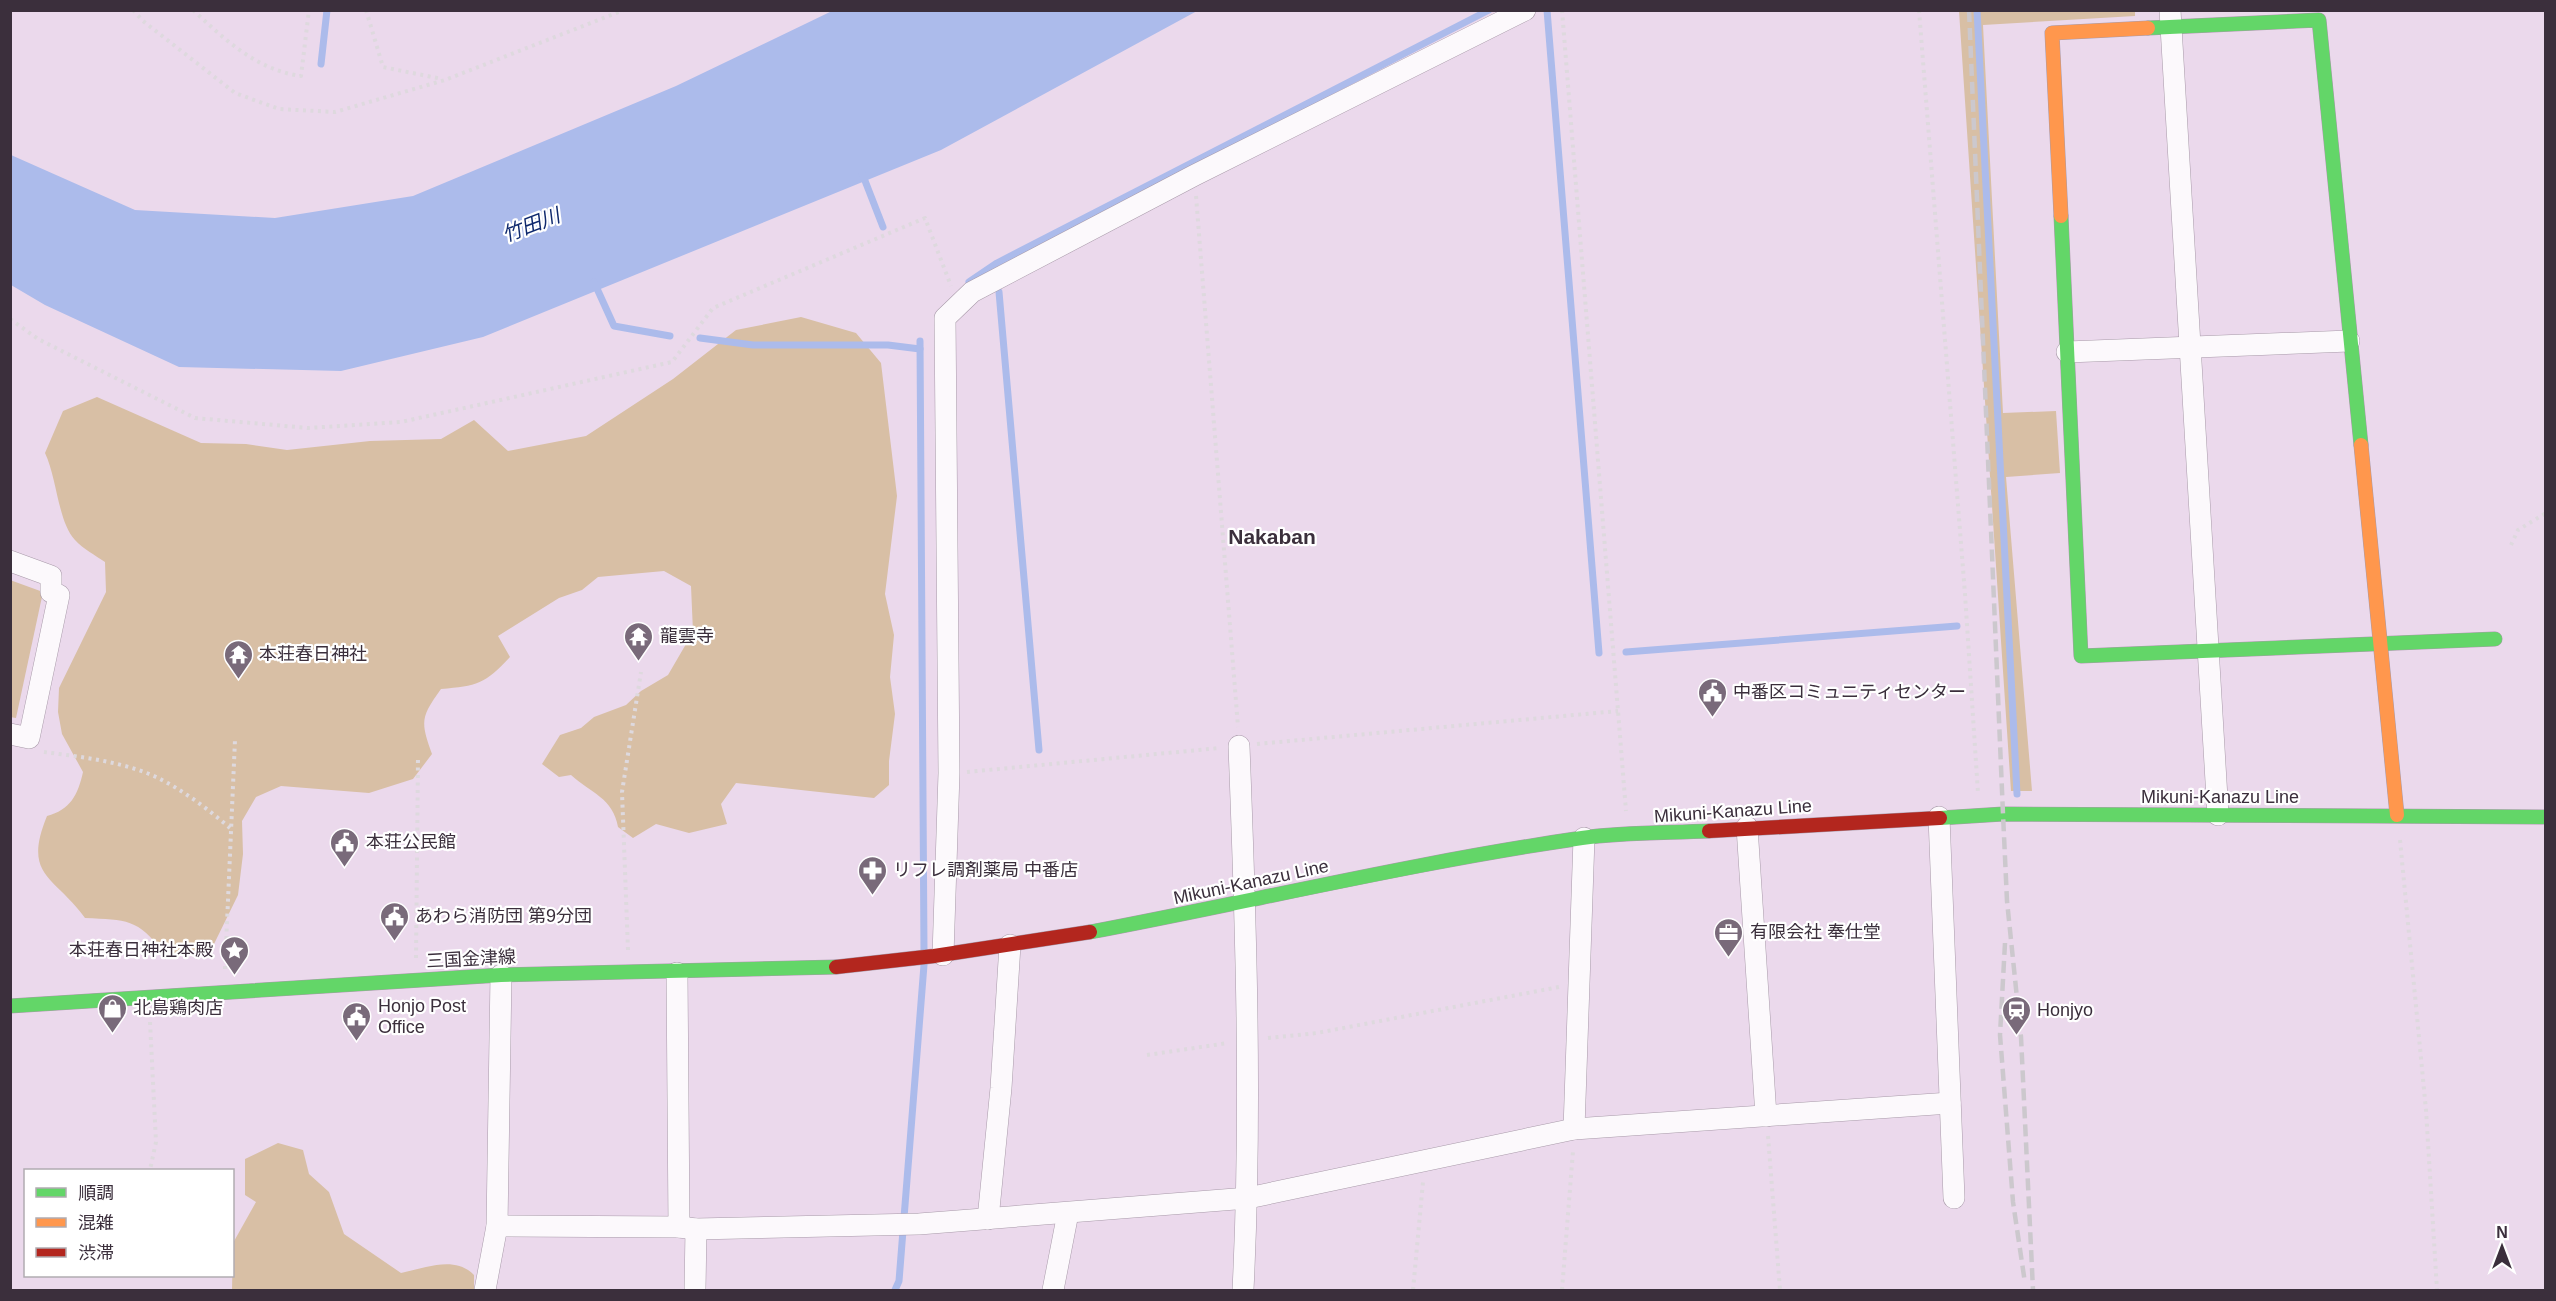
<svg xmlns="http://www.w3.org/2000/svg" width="2556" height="1301" font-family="Helvetica,'Noto Sans JP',sans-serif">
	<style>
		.green { fill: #d8bfa5 }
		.water { fill: #acbbeb }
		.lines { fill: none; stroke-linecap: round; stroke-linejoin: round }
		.stream { stroke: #acbbeb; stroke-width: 7 }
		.street-casing { stroke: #a89aa9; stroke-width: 22 }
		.fast-casing { stroke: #a89aa9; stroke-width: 15 }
		.slow-casing { stroke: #a89aa9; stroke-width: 15 }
		.jam-casing { stroke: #a89aa9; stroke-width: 15 }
		.path { stroke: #ded9de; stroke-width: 4; stroke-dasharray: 3 4.5; stroke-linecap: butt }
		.street { stroke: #fcf9fc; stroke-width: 21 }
		.fast { stroke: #63d668; stroke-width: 14 }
		.slow { stroke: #ff974d; stroke-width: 14 }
		.jam { stroke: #b3261e; stroke-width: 14 }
		.rail { stroke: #ccc8cd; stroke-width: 4.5; stroke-dasharray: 12 6; stroke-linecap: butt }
		.labels { text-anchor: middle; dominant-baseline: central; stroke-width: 4.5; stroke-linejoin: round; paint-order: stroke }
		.poi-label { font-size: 18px; fill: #3b2f3c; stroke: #fff; text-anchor: start }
		.street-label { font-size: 18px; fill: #3b2f3c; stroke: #fff }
		.water-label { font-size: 20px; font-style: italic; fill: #0f296e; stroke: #fff }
		.quarter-label { font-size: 21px; font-weight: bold; fill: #3b2f3c; stroke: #fff }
	</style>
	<rect width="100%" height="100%" fill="#ebd9ec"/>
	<g class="green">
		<path d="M1959,11H2135V16L1983,25L2003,413L2056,411L2060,473L2006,477L2032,791H2011Z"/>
		<path d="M801,317L856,333L881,363L897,496L885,594L894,635L890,677L895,714L889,761V785L874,798L736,783L721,804L727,824L689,833L656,824L633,838L618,827C613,798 591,793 571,775L559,777L542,764L560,735L581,728L594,717L626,705L641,691L668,675L693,632L691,586L664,571L598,577L582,590L559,598L498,636L510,657C485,684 477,686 441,689C421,717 420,721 432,754L413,779L369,793L281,786L256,797L242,821L243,854L238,895L214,944L204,952L182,956L164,953C137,918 127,920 85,918C55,876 22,877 47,816C70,810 78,795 83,772L62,734L58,712L59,688L106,592L105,562C95,555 83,549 75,540C58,522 57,478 45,453L63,411L97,397L201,443L246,444L287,450L370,441L441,439L474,420L508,451L586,436L673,379L736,330Z"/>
		<path d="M10,580L43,592L16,718L10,717Z"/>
		<path d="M278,1143L303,1150L309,1174L329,1192L344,1234L401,1273C425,1268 455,1255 474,1275V1290H232L233,1243L256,1202L245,1195V1159Z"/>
	</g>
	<path class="water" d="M832,11H1197L941,150L483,337L341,371L179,367L45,305L11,285V155L135,210L275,218L413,196L676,86Z"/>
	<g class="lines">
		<g class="stream">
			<path d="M1547,10L1599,653"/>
			<path d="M1977,10L2017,794"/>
			<path d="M321,64L327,10"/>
			<path d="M862,173L883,227"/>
			<path d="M594,282L614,326L670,336"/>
			<path d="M969,282L997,263L1489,10"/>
			<path d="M999,292L1039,750"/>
			<path d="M700,338L753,345H888L920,349"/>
			<path d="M920,341L924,951"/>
			<path d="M1626,652L1957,626"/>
			<path d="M895,1290L899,1281L924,965"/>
		</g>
		<defs>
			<g id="street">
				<path d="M2170,10L2218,815"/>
				<path d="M2067,352L2349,341"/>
				<path d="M10,561L51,576V592L59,595L29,738L10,734"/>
				<path d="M1239,746C1246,927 1252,1109 1243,1290"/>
				<path d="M1939,817L1954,1198"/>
				<path d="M1747,827L1766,1116"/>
				<path d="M943,955L949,773L945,318L972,292L1195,175L1525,10"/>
				<path d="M677,973L679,1227"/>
				<path d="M1574,1129L1584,838"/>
				<path d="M988,1219L1001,1088L1010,945"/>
				<path d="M497,1226L679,1227L696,1229L919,1224L1248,1198L1574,1129L1950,1103"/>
				<path d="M485,1290L497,1226L501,975"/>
				<path d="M695,1290L696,1229"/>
				<path d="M1053,1290L1068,1213"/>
			</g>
			<g id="fast">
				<path d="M2148,28L2319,20L2361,445"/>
				<path d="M2061,216L2081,656L2495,639"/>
				<path d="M1940,818L2003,814L2546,817"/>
				<path d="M1090,932C1254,901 1416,862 1582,838C1623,832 1667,833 1709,831"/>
				<path d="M10,1006L501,975L836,967"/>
			</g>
			<g id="slow">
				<path d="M2061,216L2052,33L2148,28"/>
				<path d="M2361,445L2397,815"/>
			</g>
			<g id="jam">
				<path d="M1709,831L1940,818"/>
				<path d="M836,967L934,956L1090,932"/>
			</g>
		</defs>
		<use href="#street" class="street-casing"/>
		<use href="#fast" class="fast-casing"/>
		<use href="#slow" class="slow-casing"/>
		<use href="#jam" class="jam-casing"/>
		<g class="path">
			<path d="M133,10L143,21L235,93L279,109L335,112L445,80L624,10"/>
			<path d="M193,10C225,40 257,70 301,76L309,10"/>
			<path d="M366,10L383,67L442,79"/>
			<path d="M1562,10L1626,811"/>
			<path d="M1919,10L1965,594L1978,793"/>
			<path d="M1196,196L1238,727"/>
			<path d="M10,319L38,339L195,418L308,428L401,422L672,362L713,308L925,218L951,286"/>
			<path d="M2511,545L2518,530L2546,513"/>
			<path d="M1257,744L1618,711"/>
			<path d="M44,752C82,757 128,762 162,780C187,793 209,810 230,828"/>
			<path d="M967,772L1220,748"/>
			<path d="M2400,840L2426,1110L2437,1290"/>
			<path d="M628,950L622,792L641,672"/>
			<path d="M416,958L418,758"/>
			<path d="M225,969L235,740"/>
			<path d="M150,1022L156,1142L150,1170"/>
			<path d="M1268,1038L1317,1033L1559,987"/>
			<path d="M1147,1055L1228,1043"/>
			<path d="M1768,1136L1780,1290"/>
			<path d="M1413,1290L1423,1182"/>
			<path d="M1562,1290L1573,1151"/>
		</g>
		<use href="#street" class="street"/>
		<use href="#fast" class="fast"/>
		<use href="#slow" class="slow"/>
		<use href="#jam" class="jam"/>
		<g class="rail">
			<path d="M1969,10L2003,814L2007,901L2021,1037L2033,1290"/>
			<path d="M2005,943L2000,1035L2013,1202L2025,1283"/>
		</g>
	</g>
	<defs>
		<symbol id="temple-pin" viewBox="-11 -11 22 30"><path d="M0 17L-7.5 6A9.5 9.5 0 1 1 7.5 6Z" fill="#796a7a" stroke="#fff"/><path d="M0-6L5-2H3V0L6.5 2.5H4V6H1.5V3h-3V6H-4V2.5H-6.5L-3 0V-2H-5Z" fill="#fff"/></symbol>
		<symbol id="civic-pin" viewBox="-11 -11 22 30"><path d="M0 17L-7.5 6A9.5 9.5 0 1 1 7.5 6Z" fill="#796a7a" stroke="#fff"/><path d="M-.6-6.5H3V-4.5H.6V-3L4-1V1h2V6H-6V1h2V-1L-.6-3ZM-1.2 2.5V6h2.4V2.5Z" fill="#fff"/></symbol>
		<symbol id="pharmacy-pin" viewBox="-11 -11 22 30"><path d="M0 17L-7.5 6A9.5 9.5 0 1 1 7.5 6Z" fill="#796a7a" stroke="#fff"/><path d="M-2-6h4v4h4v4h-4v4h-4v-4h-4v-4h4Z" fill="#fff"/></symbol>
		<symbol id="office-pin" viewBox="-11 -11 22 30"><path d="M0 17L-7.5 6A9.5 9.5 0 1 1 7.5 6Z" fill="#796a7a" stroke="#fff"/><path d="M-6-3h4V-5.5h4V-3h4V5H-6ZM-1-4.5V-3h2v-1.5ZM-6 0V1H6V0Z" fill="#fff"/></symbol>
		<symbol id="sight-pin" viewBox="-11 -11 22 30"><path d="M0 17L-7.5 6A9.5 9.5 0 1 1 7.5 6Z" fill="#796a7a" stroke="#fff"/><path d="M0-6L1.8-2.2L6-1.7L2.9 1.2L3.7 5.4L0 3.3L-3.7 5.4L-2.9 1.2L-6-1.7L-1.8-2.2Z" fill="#fff"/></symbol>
		<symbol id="shop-pin" viewBox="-11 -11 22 30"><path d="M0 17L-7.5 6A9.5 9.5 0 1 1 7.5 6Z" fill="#796a7a" stroke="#fff"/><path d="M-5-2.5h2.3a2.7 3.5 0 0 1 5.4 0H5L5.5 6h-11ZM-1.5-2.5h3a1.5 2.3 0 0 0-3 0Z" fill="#fff"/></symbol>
		<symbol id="station-pin" viewBox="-11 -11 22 30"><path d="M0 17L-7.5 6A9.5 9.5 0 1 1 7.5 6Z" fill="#796a7a" stroke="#fff"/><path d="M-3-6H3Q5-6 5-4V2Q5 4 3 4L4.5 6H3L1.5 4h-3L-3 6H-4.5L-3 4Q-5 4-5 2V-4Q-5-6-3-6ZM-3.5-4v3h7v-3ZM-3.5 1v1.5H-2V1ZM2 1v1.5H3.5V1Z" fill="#fff"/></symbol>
	</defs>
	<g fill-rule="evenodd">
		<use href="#temple-pin" x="622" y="620" width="33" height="45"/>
		<use href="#temple-pin" x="222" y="638" width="33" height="45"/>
		<use href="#civic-pin" x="1696" y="676" width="33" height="45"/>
		<use href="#civic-pin" x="328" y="826" width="33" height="45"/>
		<use href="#pharmacy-pin" x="856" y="854" width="33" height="45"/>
		<use href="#civic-pin" x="378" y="900" width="33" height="45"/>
		<use href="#office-pin" x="1712" y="916" width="33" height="45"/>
		<use href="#sight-pin" x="218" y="934" width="33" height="45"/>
		<use href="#shop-pin" x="96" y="992" width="33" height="45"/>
		<use href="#station-pin" x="2000" y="994" width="33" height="45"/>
		<use href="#civic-pin" x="340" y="1000" width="33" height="45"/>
	</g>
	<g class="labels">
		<g class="poi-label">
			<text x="660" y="636">龍雲寺</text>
			<text x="259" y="654">本荘春日神社</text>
			<text x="1733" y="692">中番区コミュニティセンター</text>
			<text x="366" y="842">本荘公民館</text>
			<text x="893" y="870">リフレ調剤薬局 中番店</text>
			<text x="415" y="916">あわら消防団 第9分団</text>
			<text x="1750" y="932">有限会社 奉仕堂</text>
			<text x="213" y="950" text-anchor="end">本荘春日神社本殿</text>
			<text x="378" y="1006">Honjo Post<tspan x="378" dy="21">Office</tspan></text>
			<text x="133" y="1008">北島鶏肉店</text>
			<text x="2037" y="1010">Honjyo</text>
		</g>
		<g class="street-label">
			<text x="2220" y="797">Mikuni-Kanazu Line</text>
			<text transform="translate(1733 811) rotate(-4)">Mikuni-Kanazu Line</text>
			<text transform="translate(1251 882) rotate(-12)">Mikuni-Kanazu Line</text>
			<text transform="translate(471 959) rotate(-3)">三国金津線</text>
		</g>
		<g class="water-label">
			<text transform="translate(531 225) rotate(-21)">竹田川</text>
		</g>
		<g class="quarter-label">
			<text x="1272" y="536">Nakaban</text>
		</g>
	</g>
	<rect width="2556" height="1301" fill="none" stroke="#3b2f3c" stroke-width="24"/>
	<rect x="24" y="1169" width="210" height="108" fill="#ffffff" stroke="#b1acb1" stroke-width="1.5"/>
	<rect x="36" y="1188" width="30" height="9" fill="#63d668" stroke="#b1acb1" stroke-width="1.5"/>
	<text x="78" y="1199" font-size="18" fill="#3b2f3c">順調</text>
	<rect x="36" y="1218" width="30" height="9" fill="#ff974d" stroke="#b1acb1" stroke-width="1.5"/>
	<text x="78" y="1229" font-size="18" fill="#3b2f3c">混雑</text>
	<rect x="36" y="1248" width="30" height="9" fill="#b3261e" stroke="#b1acb1" stroke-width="1.5"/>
	<text x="78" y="1259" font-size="18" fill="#3b2f3c">渋滞</text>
	<g transform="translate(2502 1247)" stroke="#ffffff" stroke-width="4.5" paint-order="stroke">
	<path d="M0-4.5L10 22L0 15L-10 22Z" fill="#3b2f3c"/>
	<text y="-9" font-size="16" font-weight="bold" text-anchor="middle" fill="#3b2f3c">N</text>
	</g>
</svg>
